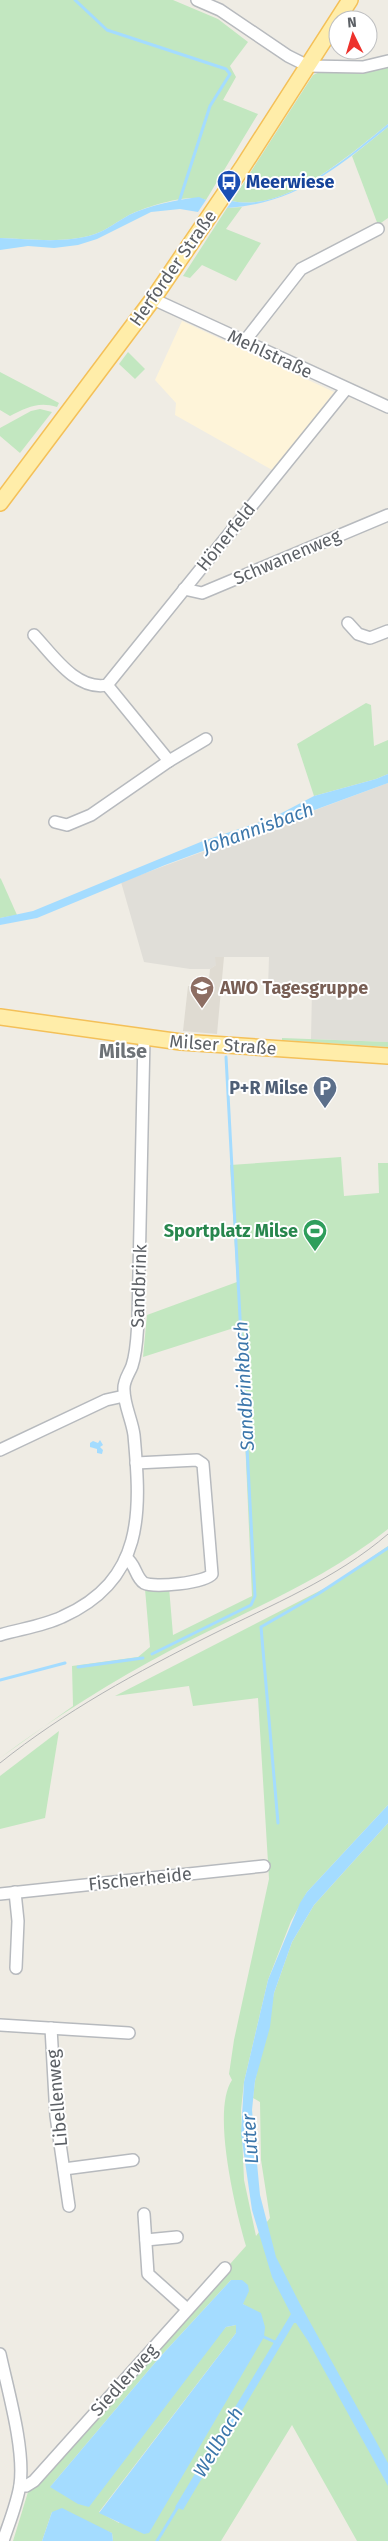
<svg xmlns="http://www.w3.org/2000/svg" width="388" height="2541" font-family="'Fira Sans',sans-serif">
	<style>
		.commercial { fill: #fef4d9 }
		.industrial { fill: #e0ded8 }
		.education { fill: #dfdbd2 }
		.green { fill: #c2e7c0; fill-rule: evenodd }
		.water { fill: #a4dcff }
		.lines { fill: none; stroke-linecap: round; stroke-linejoin: round }
		.stream { stroke: #a4dcff; stroke-width: 3 }
		.minor-casing { stroke: #b7babe; stroke-width: 14 }
		.major-casing { stroke: #f4c058; stroke-width: 18 }
		.minor { stroke: #fff; stroke-width: 11 }
		.major { stroke: #ffeda9; stroke-width: 15 }
		.tram { stroke: #b3b4b5; stroke-width: 1 }
		.labels { text-anchor: middle; dominant-baseline: central; stroke-width: 4; stroke-linejoin: round; paint-order: stroke }
		.transit-label { font-size: 18px; font-weight: bold; fill: #164399; stroke: #fff; text-anchor: start }
		.street-label { font-size: 18px; fill: #5c6065; stroke: #fff }
		.education-label { font-size: 18px; font-weight: bold; fill: #785e54; stroke: #fff; text-anchor: start }
		.service-label { font-size: 18px; font-weight: bold; fill: #4e5e75; stroke: #fff; text-anchor: end }
		.leisure-label { font-size: 18px; font-weight: bold; fill: #27864d; stroke: #fff; text-anchor: end }
		.water-label { font-size: 19px; font-style: italic; fill: #3c77ab; stroke: #fff }
		.quarter-label { font-size: 20px; font-weight: bold; fill: #6d7277; stroke: #fff }
	</style>
	<rect width="100%" height="100%" fill="#efece4"/>
	<path class="commercial" d="M182,321L334,392L274,471L175,415L176,403L155,380Z"/>
	<path class="industrial" d="M388,783V1042L311,1039L312,990L268,988L269,957H216V965L210,969H190L144,962L121,882Z"/>
	<path class="education" d="M215,957H224L217,1034L183,1031L188,986L201,987L202,980H209L210,969L216,965Z"/>
	<g class="green">
		<path d="M0,0H173L218,19L248,42L230,66L236,77L223,100L258,114L206,200C188,193 146,207 129,215C118,221 107,230 95,234C65,244 31,239 0,238Z"/>
		<path d="M388,68V124C349,155 285,213 232,201L313,75L322,71Z"/>
		<path d="M388,127V218L378,225L352,156Z"/>
		<path d="M242,207L226,229L261,243L236,281L202,265L190,278L183,276L227,208Z"/>
		<path d="M128,352L145,369L135,379L119,364Z"/>
		<path d="M0,372L59,403L57,407C38,401 26,408 10,416L0,410Z"/>
		<path d="M40,409L52,412L20,453L0,436V428L31,411Z"/>
		<path d="M366,703L371,705L374,746L388,740V774L376,779L314,796L297,744Z"/>
		<path d="M0,878L1,879L17,915L0,918Z"/>
		<path d="M282,1038L388,1042V1047L282,1040Z"/>
		<path d="M341,1157L344,1196L379,1193L378,1163H388V1529C320,1583 249,1609 173,1649C112,1681 55,1717 0,1758L73,1706L72,1666L138,1657L150,1647L145,1589L169,1587L173,1635L252,1596L240,1326L143,1357L147,1315L237,1282L230,1165Z"/>
		<path d="M388,1546V1805L307,1892L291,1921L268,1980L244,2082L241,2110L244,2180L256,2236L270,2218L261,2160L260,2102L253,2098L255,2081L274,1993L292,1942L314,1905L388,1823V2541H357L292,2425L221,2541H113L112,2533L52,2512L42,2541H13L28,2492L246,2246C236,2212 211,2111 232,2080L229,2074L234,2040L269,1879L258,1698L193,1706L189,1686L115,1696L331,1585ZM231,2280L243,2304L252,2310L119,2523L99,2512L236,2333V2325L226,2327L50,2487L159,2358Z"/>
		<path d="M59,1731L45,1818L0,1829V1776Z"/>
	</g>
	<g class="water">
		<path d="M388,124V127C337,168 295,204 227,208L232,201C285,213 350,155 388,124Z"/>
		<path d="M199,197L206,200L198,212L180,209L151,212L97,239L78,245L54,248L28,246L0,250V238C31,239 65,244 95,234C107,230 118,221 129,215C150,205 175,200 199,197Z"/>
		<path d="M388,774V783L165,865L37,918L0,925V918L33,911L203,841L272,818L314,796L376,779Z"/>
		<path d="M100,1440L103,1445L100,1447L103,1450L102,1454L97,1453V1449L90,1447V1443L93,1441L98,1443Z"/>
		<path d="M388,1805V1823L314,1905L292,1942L274,1993L270,2027L255,2081L252,2110L260,2195L276,2257L300,2304L388,2463V2486L308,2341L296,2323H294L183,2510L175,2507L291,2314L272,2277L252,2210L241,2134L244,2082L268,1980L300,1903L307,1892Z"/>
		<path d="M231,2280H242L248,2285L249,2291L243,2304L261,2313L265,2327L264,2337L149,2533L144,2534L99,2513L236,2333V2325L226,2327L89,2507L78,2504L50,2487L159,2358Z"/>
		<path d="M62,2508L112,2533L113,2541H42L52,2512Z"/>
	</g>
	<g class="lines">
		<g class="stream">
			<path d="M75,0L107,30L226,69L230,74L210,106L179,202"/>
			<path d="M152,1654L251,1605L255,1596L226,1057"/>
			<path d="M78,1667L143,1658"/>
			<path d="M0,1680L65,1663"/>
			<path d="M278,1823L261,1627L318,1594L388,1548"/>
			<path d="M264,2337L277,2343"/>
			<path d="M157,2541L179,2505"/>
		</g>
		<defs>
			<g id="minor">
				<path d="M197,0L220,10L288,56L308,66L363,67L388,61"/>
				<path d="M153,299L388,407"/>
				<path d="M244,342L301,269L378,229"/>
				<path d="M184,589L202,593L388,515"/>
				<path d="M348,623L358,634L370,638L388,631"/>
				<path d="M34,635C52,654 76,691 107,685L346,389"/>
				<path d="M107,685L169,761"/>
				<path d="M55,822L67,825L91,815L169,761L206,739"/>
				<path d="M0,1450L106,1400L124,1396"/>
				<path d="M126,1558C136,1564 135,1577 144,1583C154,1588 205,1583 212,1574L203,1464L197,1460L136,1463"/>
				<path d="M0,1635C20,1629 43,1626 62,1617C145,1580 141,1512 134,1435C132,1420 124,1405 124,1390C123,1381 129,1374 132,1366C137,1351 137,1335 138,1320L144,1038"/>
				<path d="M15,1892L18,1921L16,1968"/>
				<path d="M0,1894L264,1866"/>
				<path d="M0,2025L129,2033"/>
				<path d="M51,2028L56,2116L69,2206"/>
				<path d="M64,2169L133,2160"/>
				<path d="M144,2214L148,2274L187,2309"/>
				<path d="M146,2240L177,2237"/>
				<path d="M0,2354C8,2391 25,2449 20,2485C17,2504 9,2523 3,2541"/>
				<path d="M20,2486H26L34,2481L225,2268"/>
			</g>
			<g id="major">
				<path d="M0,503L153,299L242,168L350,0"/>
				<path d="M0,1017L181,1042L388,1056"/>
			</g>
		</defs>
		<use href="#minor" class="minor-casing"/>
		<use href="#major" class="major-casing"/>
		<use href="#minor" class="minor"/>
		<use href="#major" class="major"/>
		<path class="tram" d="M0,1763C65,1711 137,1672 211,1635C271,1605 336,1579 388,1534"/>
	</g>
	<defs>
		<symbol id="bus-pin" viewBox="-11 -11 22 30"><path d="M0 17L-7.5 6A9.5 9.5 0 1 1 7.5 6Z" fill="#1a4fb4" stroke="#fff"/><path d="M-5-6H5V4H4V6H2V4H-2V6H-4V4H-5ZM-3.5-4V0h7V-4ZM-3.5 1.2v1.5H-2V1.2ZM2 1.2v1.5H3.5V1.2Z" fill="#fff"/></symbol>
		<symbol id="school-pin" viewBox="-11 -11 22 30"><path d="M0 17L-7.5 6A9.5 9.5 0 1 1 7.5 6Z" fill="#8d6e63" stroke="#fff"/><path d="M0-5L7-2L0 1L-7-2ZM-4 1L0 2.5L4 1V4Q0 6-4 4Z" fill="#fff"/></symbol>
		<symbol id="parking-pin" viewBox="-11 -11 22 30"><path d="M0 17L-7.5 6A9.5 9.5 0 1 1 7.5 6Z" fill="#5c6f8a" stroke="#fff"/><path d="M-3.5-5.5H1a3.5 3.5 0 0 1 0 7H-1V5.5H-3.5ZM-1-3.4V-.6H.8a1.4 1.4 0 0 0 0-2.8Z" fill="#fff"/></symbol>
		<symbol id="stadium-pin" viewBox="-11 -11 22 30"><path d="M0 17L-7.5 6A9.5 9.5 0 1 1 7.5 6Z" fill="#2e9e5b" stroke="#fff"/><path d="M0-5a6.5 5 0 1 0 0 10a6.5 5 0 1 0 0-10ZM-3.5-1.8h7v3.6h-7Z" fill="#fff"/></symbol>
	</defs>
	<g fill-rule="evenodd">
		<use href="#bus-pin" x="215" y="168" width="28" height="38"/>
		<use href="#school-pin" x="188" y="974" width="28" height="38"/>
		<use href="#parking-pin" x="311" y="1074" width="28" height="38"/>
		<use href="#stadium-pin" x="301" y="1217" width="28" height="38"/>
	</g>
	<g class="labels">
		<g class="transit-label">
			<text x="246" y="182">Meerwiese</text>
		</g>
		<g class="street-label">
			<text transform="translate(173 268) rotate(-55)">Herforder Straße</text>
			<text transform="translate(270 354) rotate(25)">Mehlstraße</text>
			<text transform="translate(226 537) rotate(-51)">Hönerfeld</text>
			<text transform="translate(287 557) rotate(-23)">Schwanenweg</text>
			<text transform="translate(223 1045) rotate(4)">Milser Straße</text>
			<text transform="translate(139 1286) rotate(-88)">Sandbrink</text>
			<text transform="translate(140 1879) rotate(-6)">Fischerheide</text>
			<text transform="translate(57 2098) rotate(-95)">Libellenweg</text>
			<text transform="translate(124 2380) rotate(-48)">Siedlerweg</text>
		</g>
		<g class="education-label">
			<text x="220" y="988">AWO Tagesgruppe</text>
		</g>
		<g class="service-label">
			<text x="308" y="1088">P+R Milse</text>
		</g>
		<g class="leisure-label">
			<text x="298" y="1231">Sportplatz Milse</text>
		</g>
		<g class="water-label">
			<text transform="translate(258 828) rotate(-20)">Johannisbach</text>
			<text transform="translate(244 1386) rotate(-93)">Sandbrinkbach</text>
			<text transform="translate(250 2139) rotate(-94)">Lutter</text>
			<text transform="translate(218 2442) rotate(-59)">Wellbach</text>
		</g>
		<g class="quarter-label">
			<text x="123" y="1051">Milse</text>
		</g>
	</g>
	<g transform="translate(353 35) rotate(355)"><circle r="24" fill="#ffffff" stroke="#bebfc1"/>
	<path d="M0-4L9 19L0 12L-9 19Z" fill="#ed322c"/>
	<text y="-8" font-size="14" font-weight="bold" text-anchor="middle" fill="#5c6065">N</text>
	</g>
</svg>
